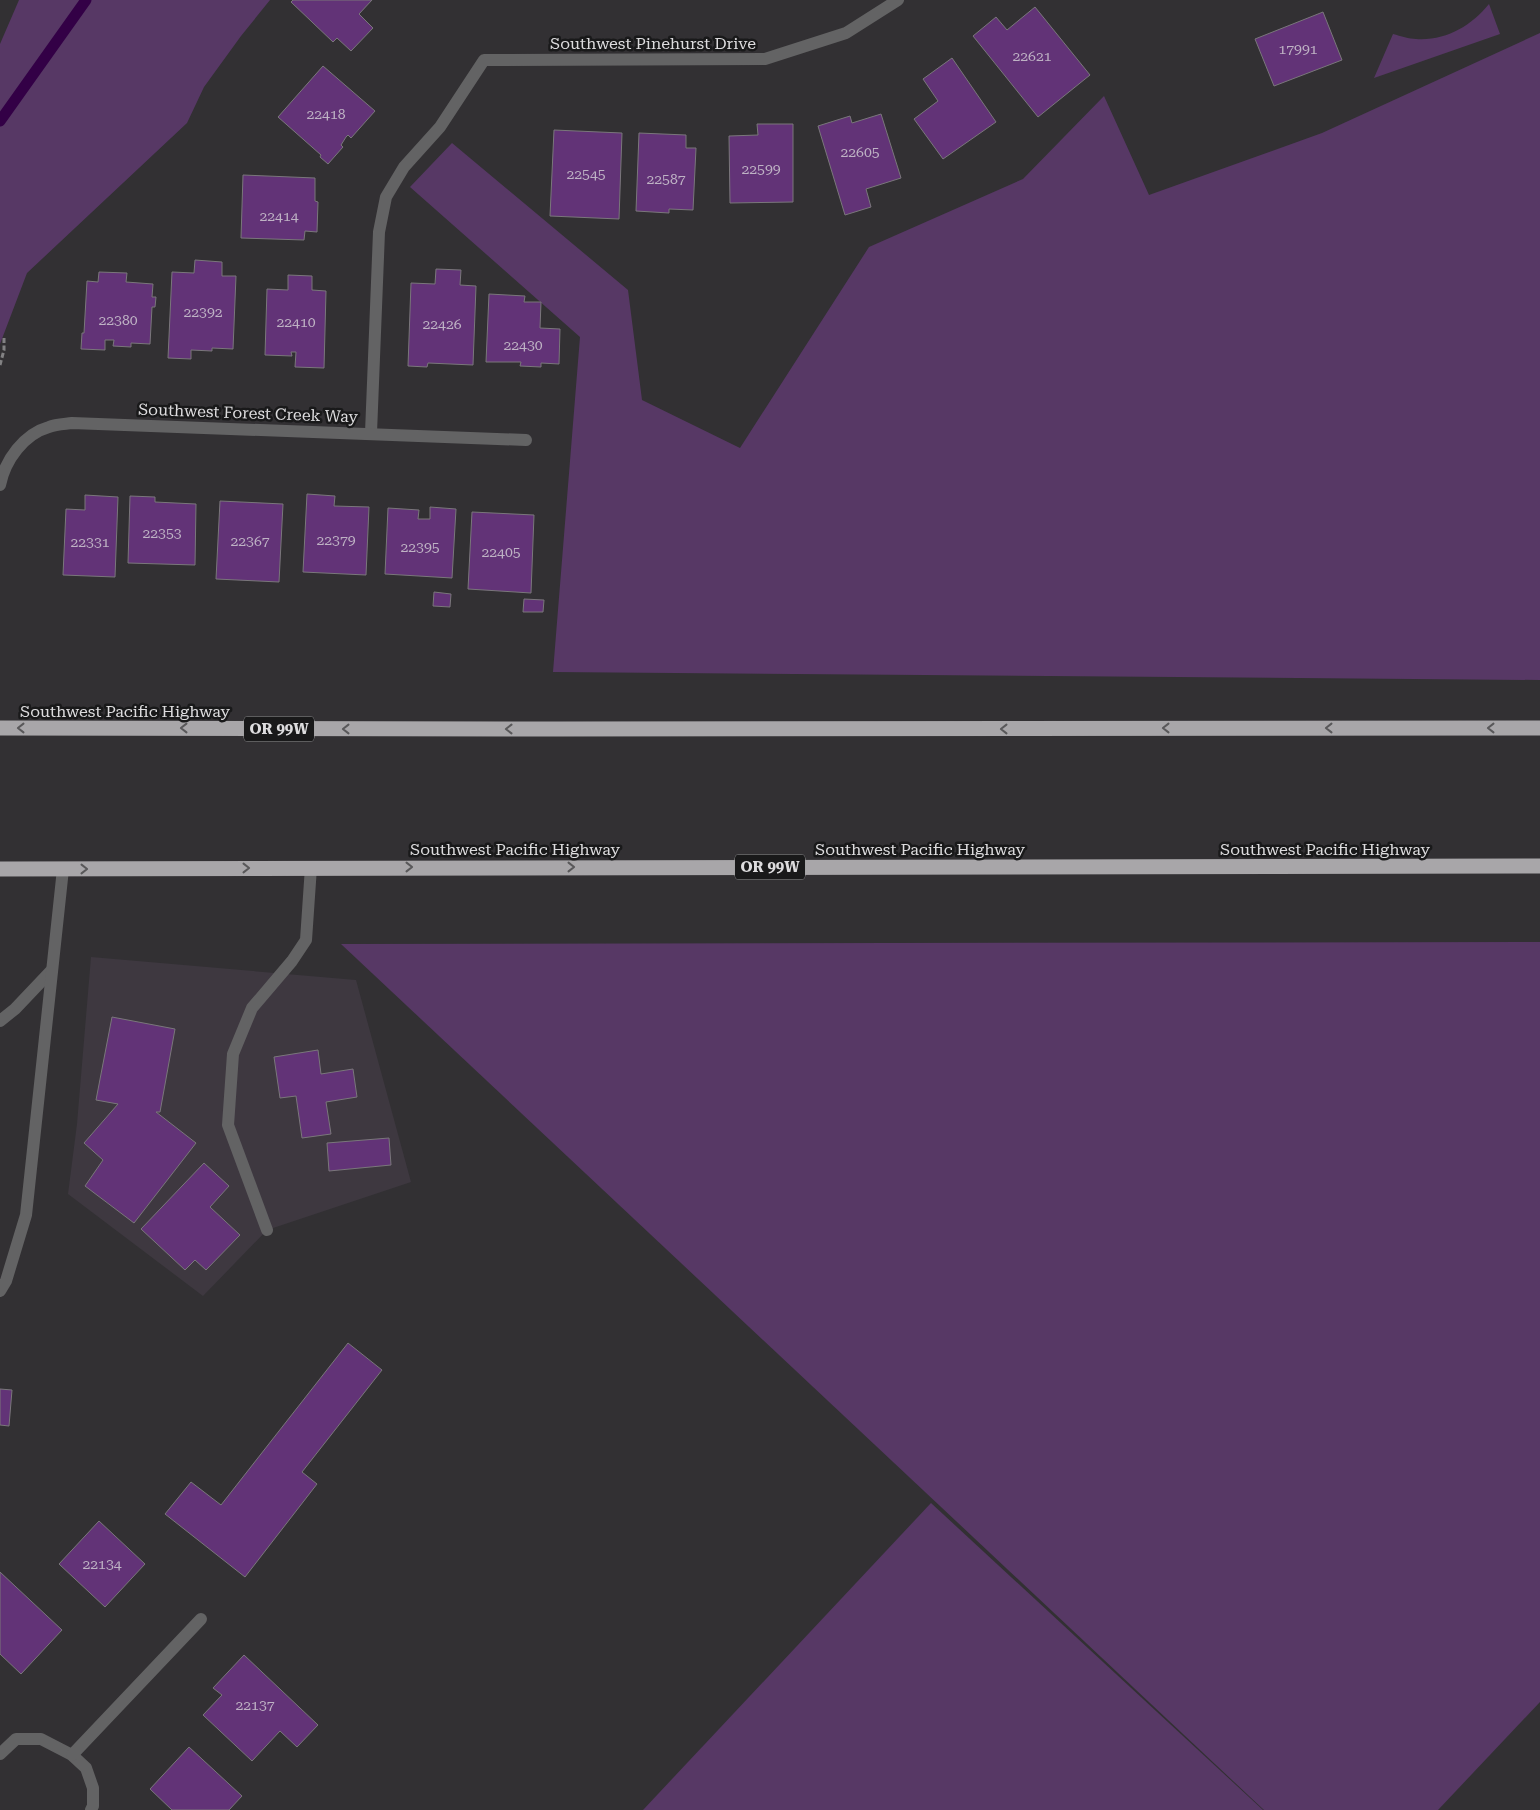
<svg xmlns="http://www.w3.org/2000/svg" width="1540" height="1810" font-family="'Roboto Serif',serif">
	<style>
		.built { fill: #3e3840 }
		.green { fill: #573865 }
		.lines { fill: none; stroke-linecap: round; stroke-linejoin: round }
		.stream { stroke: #330046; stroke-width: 11 }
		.building { fill: #623377; stroke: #7a777b }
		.path { stroke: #828183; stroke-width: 3; stroke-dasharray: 5 2.5; stroke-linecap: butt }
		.minor { stroke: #636364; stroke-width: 12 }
		.highway { stroke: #a8a6a9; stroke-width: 15 }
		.oneway { stroke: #59585a }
		.labels { text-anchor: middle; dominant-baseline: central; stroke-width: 5; stroke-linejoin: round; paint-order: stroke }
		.number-label { font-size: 14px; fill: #beb2c4 }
		.shield { fill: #19191a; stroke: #a2a2a3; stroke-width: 1 }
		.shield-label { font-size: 15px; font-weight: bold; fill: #dddcde }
		.street-label { font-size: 16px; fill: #dddcde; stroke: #19191a }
	</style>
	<rect width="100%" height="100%" fill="#323033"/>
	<path class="built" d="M91,957L356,980L411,1182L267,1230L203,1296L68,1194L77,1124Z"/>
	<g class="green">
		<path d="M19,0H270L241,36L204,87L187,123L27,273L0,344V44Z"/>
		<path d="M1489,4L1500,34L1374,78L1393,34C1401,36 1409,39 1416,39C1446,41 1471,26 1489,4Z"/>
		<path d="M1540,33V680L553,672L580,337L410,187L452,143L628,290L642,400L740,448L869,247L1023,179L1104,96L1149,195L1322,133Z"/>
		<path d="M1540,942V1702L1438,1810H1264L341,944Z"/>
		<path d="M931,1503L1263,1810H643Z"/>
	</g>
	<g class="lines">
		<path class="stream" d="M0,121L86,0"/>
	</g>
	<g class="building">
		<path d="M293,0H372L359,14L373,28L351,51L337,38L333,42L291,2Z"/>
		<path d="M1035,7L1090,75L1038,117L973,36L996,17L1007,30Z"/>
		<path d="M1323,12L1342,60L1274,86L1255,39Z"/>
		<path d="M952,58L996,122L943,159L914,119L938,101L923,79Z"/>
		<path d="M323,66L375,111L351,138L348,135L346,137L341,145L343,147L328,164L320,157L321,155L278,117Z"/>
		<path d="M881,114L901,178L866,189L871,207L845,215L818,126L850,116L852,123Z"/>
		<path d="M757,124H793V202L730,203L729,136L758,135Z"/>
		<path d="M554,130L622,133L619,219L550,216Z"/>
		<path d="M639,133L686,135V148H696L693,210L669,209V213L636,211Z"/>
		<path d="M243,175L315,178V201L318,202L317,232L305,231L304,240L241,238Z"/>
		<path d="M195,260L222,262V276H236L233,349L212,348V351L191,350V359L168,358L172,272L194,273Z"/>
		<path d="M436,269L461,270L460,285L476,286L473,365L428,363L427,367L408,366L411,283L435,284Z"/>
		<path d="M99,272L127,273L126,282L153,284L152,297H156L155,307H152L150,344L131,343V347L113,346L114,340H105V350L81,349L82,333H84L87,281L98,282Z"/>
		<path d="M288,275L312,276V290L326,291L324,368L295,367L296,352H291L292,356L265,355L267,289L288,290Z"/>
		<path d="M489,294L525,296L524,302H541L540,328L560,329L559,364L541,363V367L520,366L521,362H486Z"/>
		<path d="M307,494L335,496L334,506L369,507L366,575L303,572Z"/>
		<path d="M85,495L118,497L115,577L63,575L66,509L85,510Z"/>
		<path d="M130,496L155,497V502L196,504L195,565L128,563Z"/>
		<path d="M220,501L283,504L279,582L216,579Z"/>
		<path d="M430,507L456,509L452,578L385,574L388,508L419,510L418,519H430Z"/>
		<path d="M472,512L534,515L531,593L468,589Z"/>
		<path d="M434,592L451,594L450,607L433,606Z"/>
		<path d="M524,599L544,600L543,612H523Z"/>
		<path d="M112,1017L175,1029L160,1112H156L196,1143L134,1223L85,1186L103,1160L84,1143L118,1104L96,1100Z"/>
		<path d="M318,1050L321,1074L353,1069L357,1097L326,1102L331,1134L302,1138L296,1096L280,1098L274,1057Z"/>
		<path d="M389,1138L391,1165L329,1171L327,1143Z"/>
		<path d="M204,1163L229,1186L210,1207L240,1235L206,1270L195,1260L185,1270L141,1229Z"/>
		<path d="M348,1343L382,1370L302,1472L317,1484L245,1577L165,1514L191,1482L221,1505Z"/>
		<path d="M0,1389L12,1390L9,1426L0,1425Z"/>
		<path d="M99,1521L145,1564L105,1607L59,1564Z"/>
		<path d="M0,1572L62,1630L21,1674L0,1654Z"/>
		<path d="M244,1655L318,1725L297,1747L280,1731L252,1761L203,1715L222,1695L213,1688Z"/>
		<path d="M189,1747L242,1796L229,1810H172L150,1789Z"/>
	</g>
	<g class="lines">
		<path class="path" d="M0,365L4,350V338"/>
		<g class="minor">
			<path d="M371,433L379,232L386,197L404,167L440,127L484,60L765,59L846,33L898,0"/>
			<path d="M0,485C5,460 24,434 49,427C56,424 65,424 72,423L526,440"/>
			<path d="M0,1021L15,1009L52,970"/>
			<path d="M267,1230L228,1125L233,1054L252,1008L292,961L306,940L311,867"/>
			<path d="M0,1291L6,1281L26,1215L63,869"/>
			<path d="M0,1754L16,1739H41L72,1755L86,1768L93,1788V1806L91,1810"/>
			<path d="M72,1755L201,1619"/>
		</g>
		<g class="highway">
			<path d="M0,728L558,729L1540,728"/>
			<path d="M0,869L1540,866"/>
		</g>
	</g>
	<defs><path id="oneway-chevron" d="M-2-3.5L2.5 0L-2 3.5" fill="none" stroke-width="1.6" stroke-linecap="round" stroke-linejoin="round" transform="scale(1.25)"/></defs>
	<g class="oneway">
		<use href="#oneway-chevron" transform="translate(21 728) rotate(-180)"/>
		<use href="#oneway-chevron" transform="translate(184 728) rotate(-180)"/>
		<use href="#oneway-chevron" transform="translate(1166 728) rotate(180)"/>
		<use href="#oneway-chevron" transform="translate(1329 728) rotate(180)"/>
		<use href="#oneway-chevron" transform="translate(1491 728) rotate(-180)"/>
		<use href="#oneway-chevron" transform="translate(346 729) rotate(-180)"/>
		<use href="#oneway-chevron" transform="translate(509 729) rotate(-180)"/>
		<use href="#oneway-chevron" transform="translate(1004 729) rotate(180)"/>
		<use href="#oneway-chevron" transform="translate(409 867)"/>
		<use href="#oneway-chevron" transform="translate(571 867)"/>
		<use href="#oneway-chevron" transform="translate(246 868)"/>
		<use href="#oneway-chevron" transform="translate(84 869)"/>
	</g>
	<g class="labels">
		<g class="number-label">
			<text x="1298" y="49">17991</text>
			<text x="1032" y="56">22621</text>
			<text x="326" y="114">22418</text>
			<text x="860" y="152">22605</text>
			<text x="761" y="169">22599</text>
			<text x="586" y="174">22545</text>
			<text x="666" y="179">22587</text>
			<text x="279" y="216">22414</text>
			<text x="203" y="312">22392</text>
			<text x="118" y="320">22380</text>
			<text x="296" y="322">22410</text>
			<text x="442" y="324">22426</text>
			<text x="523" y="345">22430</text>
			<text x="162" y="533">22353</text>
			<text x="336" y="540">22379</text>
			<text x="250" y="541">22367</text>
			<text x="90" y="542">22331</text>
			<text x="420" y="547">22395</text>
			<text x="501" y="552">22405</text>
			<text x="102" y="1564">22134</text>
			<text x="255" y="1705">22137</text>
		</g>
		<g class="shield">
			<rect x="244" y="716.5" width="70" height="25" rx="4"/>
			<rect x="735" y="854.5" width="70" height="25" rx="4"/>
		</g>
		<g class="shield-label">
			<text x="279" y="729">OR 99W</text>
			<text x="770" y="867">OR 99W</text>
		</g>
		<g class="street-label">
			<text x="653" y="43">Southwest Pinehurst Drive</text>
			<text transform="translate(248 413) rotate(2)">Southwest Forest Creek Way</text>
			<text x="125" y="711">Southwest Pacific Highway</text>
			<text x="515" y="849">Southwest Pacific Highway</text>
			<text x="920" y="849">Southwest Pacific Highway</text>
			<text x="1325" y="849">Southwest Pacific Highway</text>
		</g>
	</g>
</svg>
